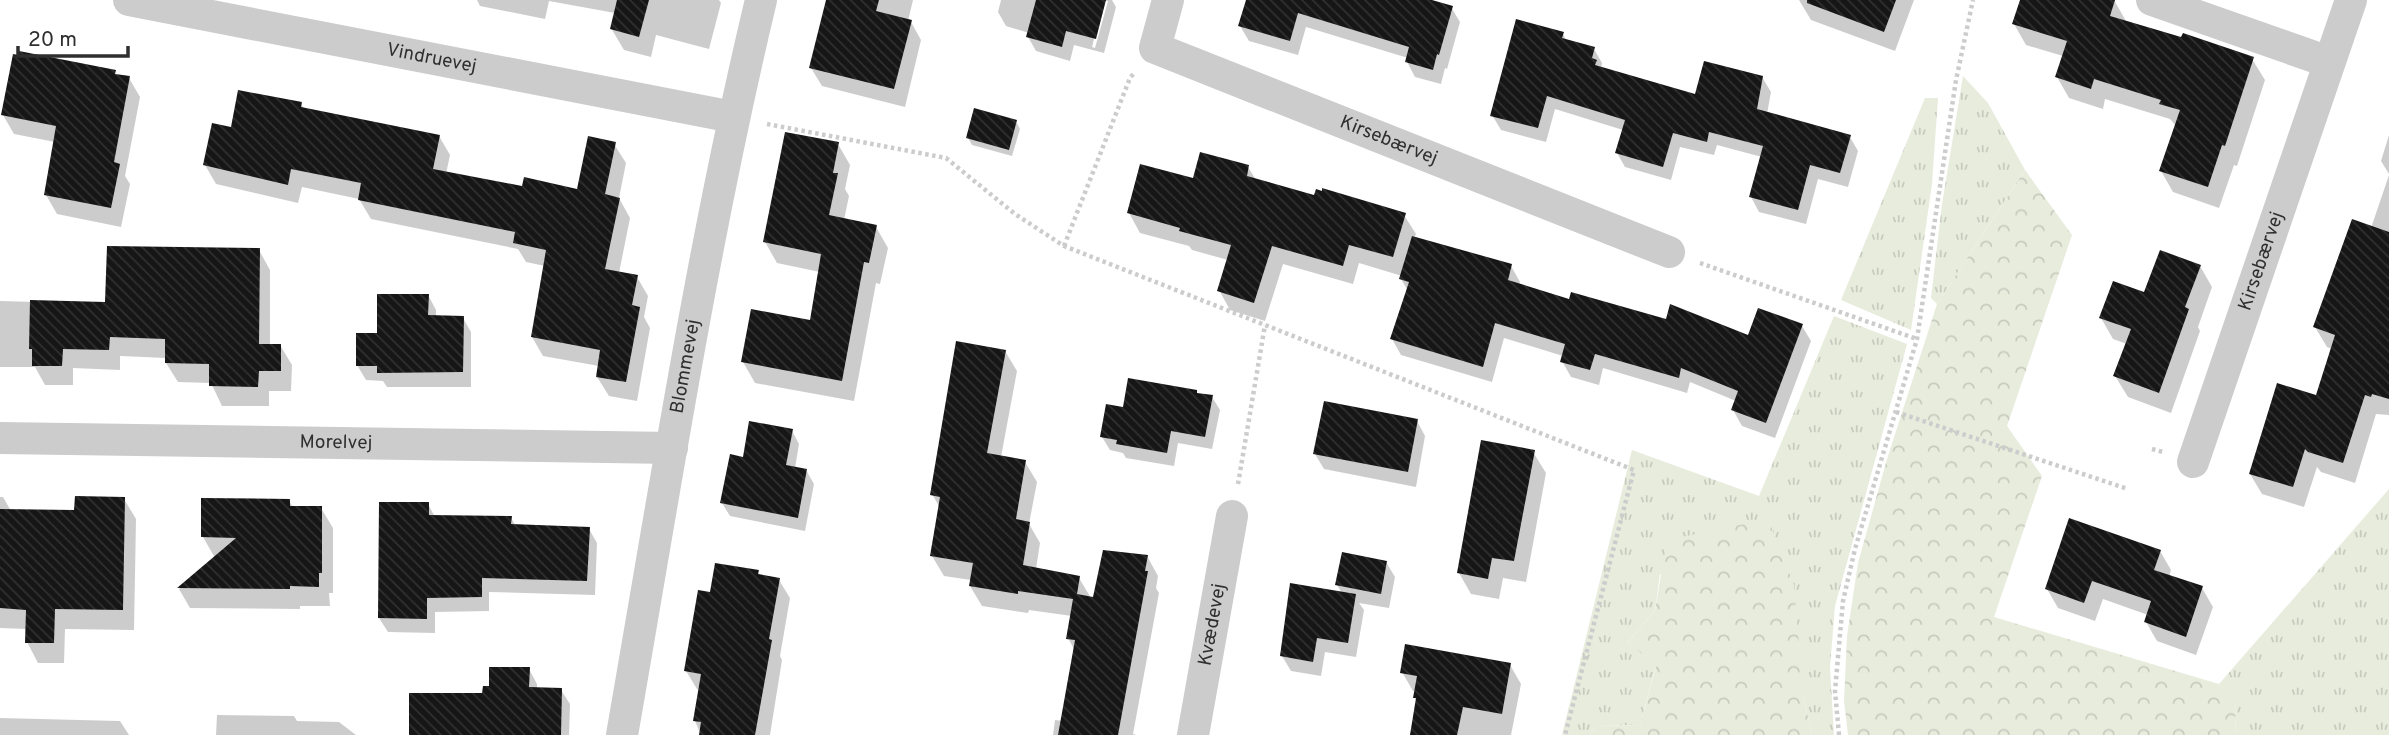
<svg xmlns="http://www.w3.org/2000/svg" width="2389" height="735" font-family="Overpass,sans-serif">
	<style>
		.grass { fill: url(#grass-tufts) }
		.forest { fill: url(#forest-crowns) }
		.shadow { fill: #0003; fill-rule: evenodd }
		.building { fill: url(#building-back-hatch) }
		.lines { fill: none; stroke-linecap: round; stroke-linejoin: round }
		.path { stroke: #ccc; stroke-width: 4.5; stroke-dasharray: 3.5 3.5; stroke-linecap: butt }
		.minor { stroke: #ccc; stroke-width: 32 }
		.labels { text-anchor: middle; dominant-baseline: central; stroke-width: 7; stroke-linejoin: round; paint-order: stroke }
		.street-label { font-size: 19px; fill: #2f2f2f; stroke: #fff }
	</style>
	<defs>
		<pattern id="grass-tufts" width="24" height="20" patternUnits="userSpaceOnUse" patternTransform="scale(1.75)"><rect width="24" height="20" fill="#e8ecdd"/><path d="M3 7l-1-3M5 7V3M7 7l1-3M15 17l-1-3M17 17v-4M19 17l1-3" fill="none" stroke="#c7cbbe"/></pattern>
		<pattern id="forest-crowns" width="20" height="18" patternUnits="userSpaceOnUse" patternTransform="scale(1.75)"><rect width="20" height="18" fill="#e8ecdd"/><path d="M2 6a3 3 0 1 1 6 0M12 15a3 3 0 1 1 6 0" fill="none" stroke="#c7cbbe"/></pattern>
		<pattern id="building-back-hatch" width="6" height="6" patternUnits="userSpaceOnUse" patternTransform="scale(1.75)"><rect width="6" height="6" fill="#161616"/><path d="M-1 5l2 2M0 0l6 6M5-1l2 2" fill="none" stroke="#303030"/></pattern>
	</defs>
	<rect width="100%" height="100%" fill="#fff"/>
	<g class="grass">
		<path d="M1963,76L1988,103L2025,170L1937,304L1931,298L1942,204Z"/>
		<path d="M1925,98H1938L1932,184L1911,330L1841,300Z"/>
		<path d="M1834,316L1907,344L1835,606L1830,667L1834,735H1812L1803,694L1660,574L1655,610L1628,642L1656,665L1640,725L1596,726L1589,735H1562L1632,450L1759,496Z"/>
		<path d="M2389,489V735H2235L2236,696L2219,684Z"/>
	</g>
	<g class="forest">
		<path d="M2025,170L2072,235L2007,426L2042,476L1994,617L2219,684L2236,695L2235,735H1848L1844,701L1847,636L1858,563L1887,459L1937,304Z"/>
		<path d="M1768,519L1794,585L1803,694L1812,735H1589L1596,726L1640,725L1656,666L1628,642L1655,610L1667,540Z"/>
	</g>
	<g class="shadow">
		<path d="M477,0H719L721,3L709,49L656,35L651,57L624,50L611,28L615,13L549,1L545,19L480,6Z"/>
		<path d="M828,0H913L908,21L911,22L921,40L905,107L822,86L811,68Z"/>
		<path d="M1001,0H1112L1116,7L1104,53L1074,45L1070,61L1036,51L1028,37L1029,33L1006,26L998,12ZM1104,1H1108L1095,48L1092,47Z"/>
		<path d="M1248,0H1425L1451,7L1460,22L1447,69L1445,68L1441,84L1415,77L1407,62L1408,58L1306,27L1298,55L1249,41L1240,26Z"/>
		<path d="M1799,0H1914L1895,51L1811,20Z"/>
		<path d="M2021,0H2114L2126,21L2252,59L2265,80L2237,166L2234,165L2219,208L2173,192L2161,171L2176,126L2170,119L2105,99L2103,109L2069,98L2057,77L2063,56L2026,45L2014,24Z"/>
		<path d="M1563,34L1566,40L1594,49L1602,63L1601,69L1697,96L1762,77L1771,92L1767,114L1850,137L1858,151L1848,187L1818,179L1806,224L1759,212L1751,197L1762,157L1717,145L1714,155L1680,147L1671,180L1625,167L1617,153L1623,130L1555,109L1546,142L1501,130L1492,115Z"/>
		<path d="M19,57L114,72L117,76L129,78L140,97L125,176L130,184L121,227L57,214L46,195L55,142L14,134L3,115Z"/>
		<path d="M301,104L305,110L439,136L450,155L446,174L523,188L579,191L614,144L626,163L619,198L630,218L619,273L637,277L648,296L644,317L650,328L637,401L609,396L597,377L599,366L543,356L532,337L545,266L526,262L518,249L371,219L359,199L302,187L298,203L216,184L205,165L232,129Z"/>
		<path d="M1016,121L1020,129L1012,156L972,145L968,138Z"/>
		<path d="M2389,135V174L2381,161Z"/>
		<path d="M838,144L850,165L845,189L849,196L844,220L876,227L888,248L880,284L876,283L854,401L755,383L743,362L811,322L820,272L777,263L765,242Z"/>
		<path d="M1248,167L1256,180L1315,197L1404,215L1416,234L1414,238L1511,266L1520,282L1519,285L1570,302L1749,337L1802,326L1811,341L1775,438L1742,426L1733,410L1736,401L1690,382L1687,393L1603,368L1599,385L1571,377L1562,361L1563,356L1504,338L1492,382L1401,355L1392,339L1408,291L1401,279L1402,276L1359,263L1353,284L1283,264L1265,321L1230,310L1219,290L1228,260L1192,250L1189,246L1140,233L1129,213L1194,180Z"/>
		<path d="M2389,175V415L2376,414L2355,483L2321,472L2317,467L2304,507L2262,494L2250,474L2317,397L2332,349L2327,347L2315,327L2371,228Z"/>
		<path d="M259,250L270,270V345H280L292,365L291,391H269V406H222L211,383L178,382L166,363V358L120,356V370L73,368V385H45L35,367H0V301L107,304Z"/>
		<path d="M2200,266L2212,287L2198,327L2200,331L2171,413L2128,397L2115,376L2127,344L2113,339L2101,318Z"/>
		<path d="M428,295L436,310V317L463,318L471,332V387H387L383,381L366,380L357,365Z"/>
		<path d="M1005,351L1017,371L1001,457L1025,462L1037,482L1029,524L1040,543L1036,569L1079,578L1091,598L1095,599L1147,556L1158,576L1156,588L1159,593L1133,734L1136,735H1053L1055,720L1063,721L1075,651L1068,638L1072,616L1029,610L1028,613L982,606L970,586L971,580L944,576L932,556L940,508L932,494Z"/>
		<path d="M1196,392L1198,395L1212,397L1220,410L1212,449L1178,443L1174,466L1126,458L1123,453L1110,450L1102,437Z"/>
		<path d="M1417,421L1425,436L1416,487L1324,469L1315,454Z"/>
		<path d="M792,431L799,444L795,468L806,470L814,484L805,531L730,516L722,503L744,459Z"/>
		<path d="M1533,452L1546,473L1526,582L1503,578L1499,599L1471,594L1459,573Z"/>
		<path d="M0,497H3L11,511L76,512L124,499L136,519L134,630L65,629L64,663H38L27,642V629L0,628Z"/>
		<path d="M289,501L293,507L321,508L333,528V593H329L330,606H300V609L190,608L179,589L215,558L203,537Z"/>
		<path d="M428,504L435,517L511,518L516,526L589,529L597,543L595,595L489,592V611L435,612V633L388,632L379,618Z"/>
		<path d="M2160,551L2171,570L2169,577L2202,588L2213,607L2196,655L2157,641L2146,622L2148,615L2103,599L2095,621L2058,608L2047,589Z"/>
		<path d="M1386,562L1395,577L1389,608L1359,603L1364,610L1356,657L1325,652L1321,676L1291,671L1282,656L1342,593L1337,585Z"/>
		<path d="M758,572L760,576L779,580L790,598L780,656L782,660L770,735H701L695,721L700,690L697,689L686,671L711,594Z"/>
		<path d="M1510,665L1521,684L1511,735H1411L1418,702L1415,698L1416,692L1413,691L1402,672Z"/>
		<path d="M529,669L537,684V689L561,690L570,704L569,735H411L484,695L490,688Z"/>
		<path d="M217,715L294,716L297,721L339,722L356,735H216Z"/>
		<path d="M0,718L120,721L129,735H0Z"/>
	</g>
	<g class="building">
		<path d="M617,0H649L639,37L610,29Z"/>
		<path d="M826,0H879L876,11L912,20L894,89L809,68Z"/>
		<path d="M1036,0H1106L1096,39L1066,31L1062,47L1026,37Z"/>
		<path d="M1246,0H1432L1453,6L1439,55L1437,54L1433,70L1405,62L1409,47L1298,13L1290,41L1238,26Z"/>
		<path d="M1807,0H1896L1884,32L1807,3Z"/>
		<path d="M2020,0H2115L2110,16L2181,37L2183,33L2254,57L2225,146L2222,145L2208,187L2159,171L2180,110L2159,104L2161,100L2094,79L2091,89L2055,77L2067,41L2012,24Z"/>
		<path d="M1516,19L1564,32L1562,38L1595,47L1592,58L1597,60L1595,65L1695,94L1704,61L1763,76L1757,109L1851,135L1840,173L1810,165L1798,210L1749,197L1763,146L1709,132L1707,142L1673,133L1663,167L1615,153L1625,120L1547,96L1538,128L1490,116Z"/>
		<path d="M19,51L116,70L115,74L130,76L114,162L120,164L111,208L44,195L56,126L1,115L13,54L18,55Z"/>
		<path d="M238,90L302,102L301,107L440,135L433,169L522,186L524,177L577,189L588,136L616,142L605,194L620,198L605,269L638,275L632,305L640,307L626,382L596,377L600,350L531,337L546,250L513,243L515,232L358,200L361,183L291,169L288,185L203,165L212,123L231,127Z"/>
		<path d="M974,108L1017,120L1009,150L966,138Z"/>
		<path d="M785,132L839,142L833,173H838L829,215L877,225L869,263L864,262L842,381L741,362L751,309L810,320L821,254L763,242Z"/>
		<path d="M1200,152L1249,165L1247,176L1314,195L1316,189L1322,191V188L1406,213L1393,257L1349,245L1343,266L1272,246L1254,303L1217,291L1231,245L1179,231L1180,228L1127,213L1140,164L1193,178Z"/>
		<path d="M2352,219L2389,232V399L2372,394L2371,397L2365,395L2343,463L2308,452L2305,449L2293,487L2249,474L2277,383L2316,395L2335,335L2313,327Z"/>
		<path d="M1412,236L1512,264L1508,280L1569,299L1571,292L1666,319L1670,304L1748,335L1758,308L1803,324L1766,423L1731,410L1738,391L1681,368L1679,378L1595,354L1590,370L1560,362L1565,344L1495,323L1483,367L1390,339L1409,282L1399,279Z"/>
		<path d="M107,246L260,248L259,344H281V371H259L258,387L209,386V364L165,363V339L110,337L109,350L63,349L62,366H32V349H29L30,300L105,302Z"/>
		<path d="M2160,250L2201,265L2185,307L2189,309L2159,393L2113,376L2131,329L2099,318L2113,281L2144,292Z"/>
		<path d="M377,294H429L428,315L464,316L463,372L377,373V366H356V333H377Z"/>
		<path d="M956,341L1006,350L987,453L1026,460L1016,519L1030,522L1023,565L1080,576L1077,594L1093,597L1103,550L1148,555L1145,571H1148L1118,735H1058L1075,640L1066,639L1073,599L1018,591V594L969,586L973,563L930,556L940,497L930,495Z"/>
		<path d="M1128,378L1197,390V393L1213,395L1205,437L1171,431L1167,453L1116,444L1117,440L1100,437L1106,404L1123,407Z"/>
		<path d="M1324,401L1418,419L1408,472L1313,454Z"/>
		<path d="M749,421L793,429L786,465L807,469L798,518L720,503L730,454L743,457Z"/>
		<path d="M1481,440L1535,450L1514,561L1492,558L1488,579L1457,573Z"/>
		<path d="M75,496L125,497L123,610L55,609L54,643H25L26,610L0,608V509L74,510Z"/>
		<path d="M201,498L290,499V506H322V573H319V587L290,586V589L177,588L236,538L201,537Z"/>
		<path d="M379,502H429V515L512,516L511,524L590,527L587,581L482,578V597L427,598V619L378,618Z"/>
		<path d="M2069,518L2161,550L2154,570L2203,586L2186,637L2144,622L2151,601L2092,581L2084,603L2045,589Z"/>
		<path d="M1342,552L1387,561L1381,594L1335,585Z"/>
		<path d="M715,563L759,570L758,574L780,578L769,639L772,640L755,735H699L701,722L693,721L701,674L684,671L698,590L710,592Z"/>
		<path d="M1290,583L1356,594L1348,643L1317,638L1313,662L1280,656Z"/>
		<path d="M1405,644L1511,663L1502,714L1463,707L1457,735H1410L1416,698H1413L1417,676L1400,673Z"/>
		<path d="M489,667H530L529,687L562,688L561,735H409V693H482L483,686H489Z"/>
	</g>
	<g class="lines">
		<g class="path">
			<path d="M767,124L946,158L1015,214L1064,246L1634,470L1565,735"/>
			<path d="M1064,246L1130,78L1134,73"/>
			<path d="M1700,263L1917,339"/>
			<path d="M1896,412L2128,489"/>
			<path d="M2152,449L2163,452"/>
			<path d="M1238,484L1265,325"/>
			<path d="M1839,735L1835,691L1843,601L1855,549L1917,339L1956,80L1973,0"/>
		</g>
		<g class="minor">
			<path id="s1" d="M129,0L733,117"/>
			<path id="s2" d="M1168,0L1155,48L1669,252"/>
			<path d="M2152,0L2329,62"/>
			<path id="s3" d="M0,438L672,448"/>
			<path id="s4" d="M2193,462L2351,0"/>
			<path id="s5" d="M622,735C665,489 703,242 761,0"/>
			<path id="s6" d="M1193,735L1232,516"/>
		</g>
	</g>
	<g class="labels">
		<g class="street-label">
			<text stroke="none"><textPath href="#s1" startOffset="308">Vindruevej</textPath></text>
			<text stroke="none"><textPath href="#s2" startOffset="301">Kirsebærvej</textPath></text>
			<text stroke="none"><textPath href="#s4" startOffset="212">Kirsebærvej</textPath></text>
			<text stroke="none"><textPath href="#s5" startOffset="374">Blommevej</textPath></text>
			<text stroke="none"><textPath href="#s3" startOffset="336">Morelvej</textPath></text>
			<text stroke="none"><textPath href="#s6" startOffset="112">Kvædevej</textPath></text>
		</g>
	</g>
	<path d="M18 46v10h110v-10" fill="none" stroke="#2f2f2f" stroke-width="3.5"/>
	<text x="28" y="46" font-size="21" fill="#2f2f2f" stroke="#ffffff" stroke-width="5" paint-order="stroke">20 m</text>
</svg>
